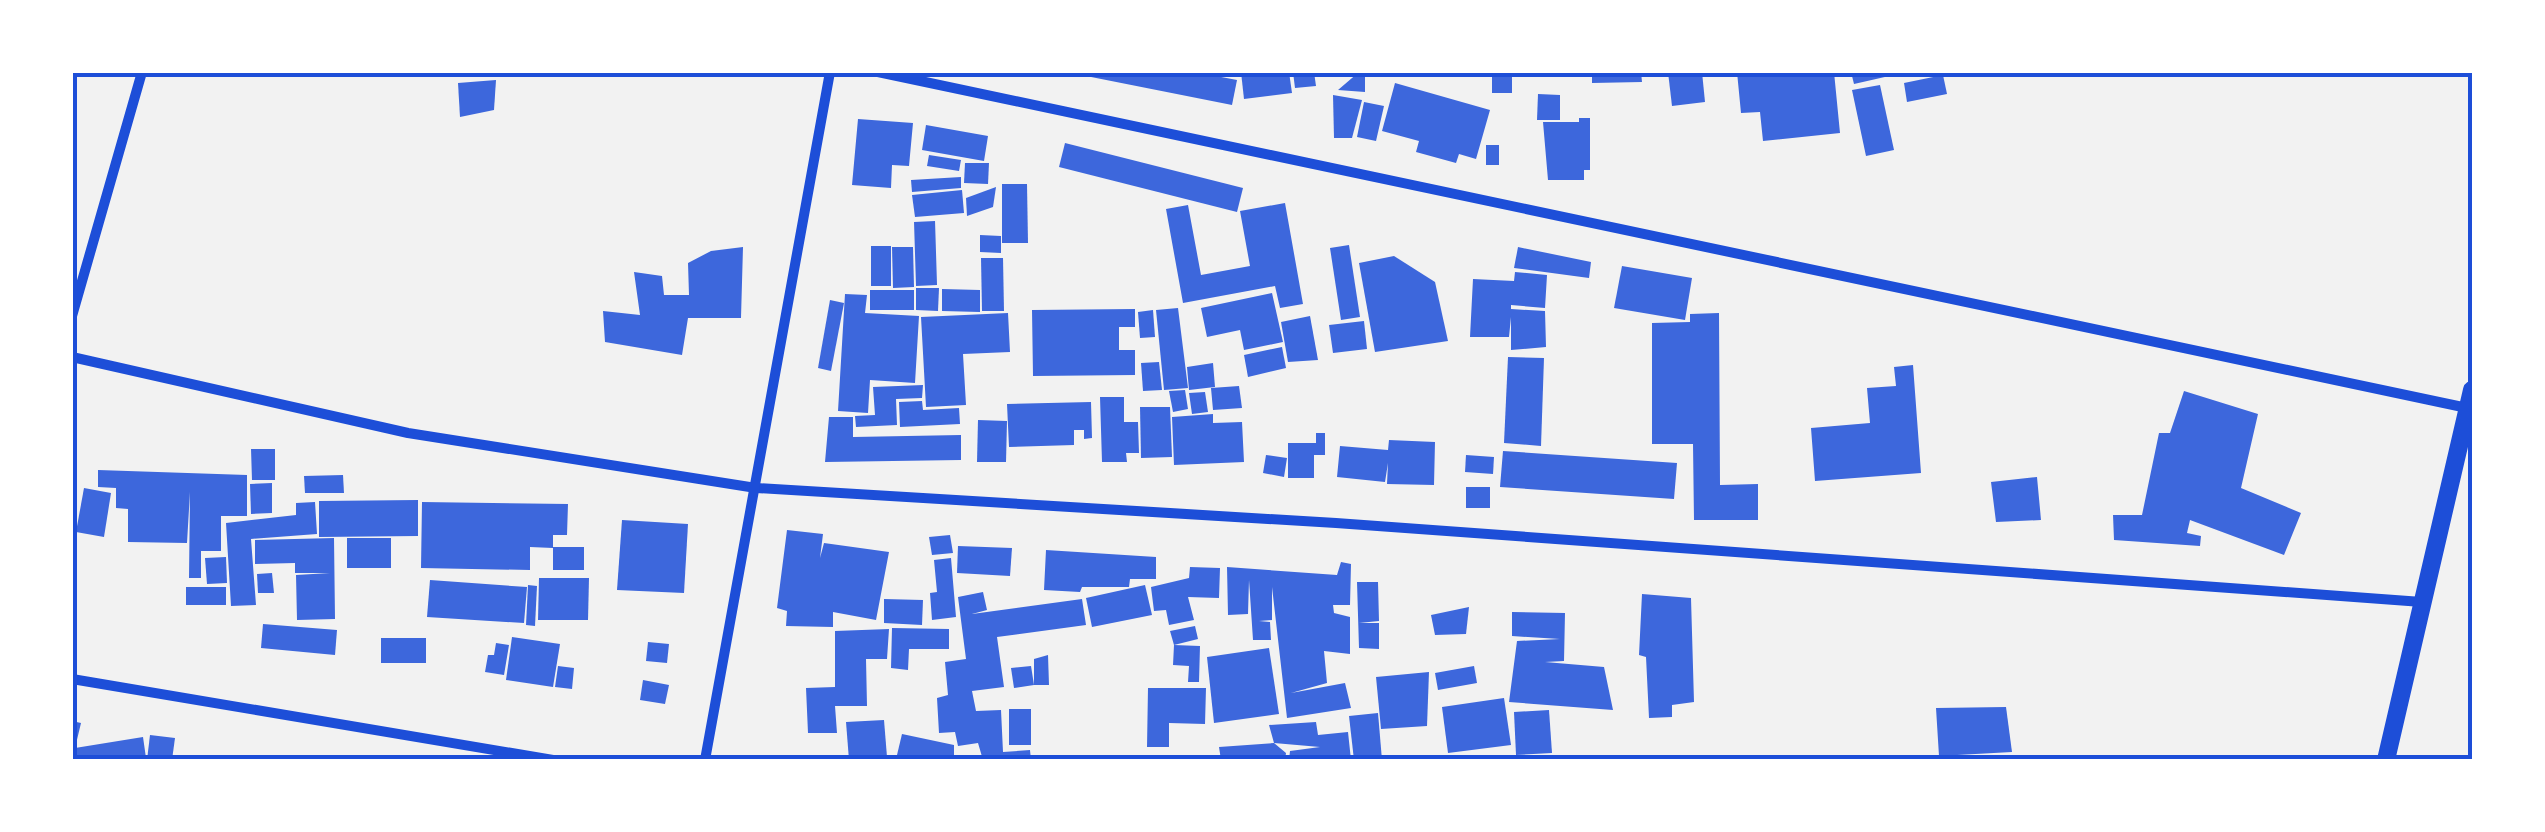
<svg xmlns="http://www.w3.org/2000/svg" width="2545" height="832" font-family="Manrope,sans-serif">
	<style>
		.building { fill: #3d67dc }
		.lines { fill: none; stroke-linecap: round; stroke-linejoin: round }
		.minor { stroke: #1d4ed8; stroke-width: 10 }
		.tertiary { stroke: #1d4ed8; stroke-width: 18 }
		.neatline { fill: none; stroke: #1d4ed8; stroke-width: 4 }
	</style>
	<rect width="100%" height="100%" fill="#f2f2f2"/>
	<g class="building">
		<path d="M1066,72H1195L1237,80L1232,105Z"/>
		<path d="M1241,72H1289L1292,93L1244,99Z"/>
		<path d="M1293,72H1314L1316,86L1295,88Z"/>
		<path d="M1359,72L1380,74L1365,77V92L1338,90Z"/>
		<rect x="1492" y="72" width="20" height="21"/>
		<path d="M1592,72H1641L1642,82L1592,83Z"/>
		<path d="M1668,72H1702L1705,102L1672,106Z"/>
		<path d="M1737,72H1834L1840,133L1763,141L1760,112L1741,113Z"/>
		<path d="M1851,72H1898V74L1854,84Z"/>
		<path d="M1943,75L1947,94L1907,102L1904,83Z"/>
		<path d="M496,80L494,110L460,117L458,83Z"/>
		<path d="M1395,83L1490,110L1476,159L1459,154L1456,163L1416,152L1419,141L1382,131Z"/>
		<path d="M1880,85L1894,150L1866,156L1852,90Z"/>
		<path d="M1538,94L1560,95V120H1537Z"/>
		<path d="M1333,95L1362,100L1352,138H1334Z"/>
		<path d="M1364,102L1384,106L1376,141L1357,137Z"/>
		<path d="M1579,118H1590V170H1584V180H1548L1543,122H1579Z"/>
		<path d="M858,119L913,123L909,166L892,165L891,188L852,185Z"/>
		<path d="M926,125L988,136L984,161L922,150Z"/>
		<path d="M1065,143L1243,188L1237,212L1059,167Z"/>
		<rect x="1486" y="145" width="13" height="20"/>
		<path d="M929,155L961,160L959,171L927,166Z"/>
		<path d="M965,163H989L988,184L964,183Z"/>
		<path d="M961,177V188L912,192L911,180Z"/>
		<path d="M1002,184H1027L1028,243H1002Z"/>
		<path d="M996,187L993,207L967,216L966,198Z"/>
		<path d="M962,190L964,213L915,217L912,195Z"/>
		<path d="M1285,203L1303,304L1280,308L1275,286L1183,303L1166,209L1188,205L1201,275L1250,266L1240,211Z"/>
		<path d="M935,221L937,285L916,286L914,222Z"/>
		<path d="M980,235L1001,236V253L980,252Z"/>
		<path d="M1349,245L1360,317L1341,320L1330,248Z"/>
		<rect x="871" y="246" width="20" height="40"/>
		<path d="M743,247L741,318H688L682,355L605,342L603,311L640,315L634,272L662,276L664,295H689L688,263L711,251Z"/>
		<path d="M892,247H913L914,287L893,288Z"/>
		<path d="M1518,247L1591,262L1589,278L1514,268Z"/>
		<path d="M1394,256L1435,282L1448,341L1375,352L1359,263Z"/>
		<path d="M981,258H1003L1004,311H982Z"/>
		<path d="M1622,266L1692,278L1685,320L1614,308Z"/>
		<path d="M1515,272L1547,275L1545,308L1511,305V309L1545,311L1546,347L1511,350V317L1509,337H1470L1473,279L1514,281Z"/>
		<path d="M916,288H939L938,311L916,310Z"/>
		<path d="M942,289L980,290V312L942,311Z"/>
		<rect x="870" y="290" width="44" height="20"/>
		<path d="M1272,293L1283,342L1244,350L1240,330L1207,337L1201,308Z"/>
		<path d="M845,294L867,295L865,313L919,316L915,383L870,380L868,413L838,411Z"/>
		<path d="M830,300L844,303L831,371L818,368Z"/>
		<path d="M1178,308L1188,388L1164,390L1156,310Z"/>
		<path d="M1135,309V327H1119V350H1135V375L1033,376L1032,310Z"/>
		<path d="M1153,310L1155,337L1140,338L1138,312Z"/>
		<path d="M1008,313L1010,352L963,354L966,405L926,407L921,317Z"/>
		<path d="M1719,313L1720,485L1758,484V520H1694L1693,444H1652V323L1690,322V314Z"/>
		<path d="M1310,316L1318,360L1288,362L1281,322Z"/>
		<path d="M1364,321L1367,349L1333,353L1329,325Z"/>
		<path d="M1282,347L1286,368L1248,377L1244,355Z"/>
		<path d="M1508,357L1544,358L1541,446L1504,443Z"/>
		<path d="M1159,362L1162,390L1143,391L1141,363Z"/>
		<path d="M1213,363L1215,387L1189,390L1187,367Z"/>
		<path d="M1913,365L1921,473L1815,481L1811,428L1870,423L1867,388L1896,386L1894,367Z"/>
		<path d="M923,385L922,398L896,399L897,425L856,427L855,416L875,415L873,387Z"/>
		<path d="M1239,386L1242,408L1213,410L1211,388Z"/>
		<path d="M1185,390L1188,409L1173,412L1169,391Z"/>
		<path d="M2184,391L2258,414L2241,488L2301,513L2284,555L2190,520L2187,533L2201,536L2200,546L2114,540L2113,515H2142L2159,433H2170Z"/>
		<path d="M1205,392L1208,412L1192,414L1189,393Z"/>
		<path d="M1100,397H1124V422H1138L1139,453H1126L1127,462H1102Z"/>
		<path d="M922,401L923,410L959,408L960,424L900,427L899,402Z"/>
		<path d="M1091,402L1092,438L1084,439V430H1074V445L1009,447L1007,404Z"/>
		<path d="M1140,407H1170L1172,457L1141,458Z"/>
		<path d="M1213,414V423L1242,422L1244,462L1174,465L1172,417Z"/>
		<path d="M829,417H853V437L961,435V460L825,462Z"/>
		<path d="M978,420L1007,421L1006,462H977Z"/>
		<path d="M1316,433H1325V455H1314V478H1288V443H1316Z"/>
		<path d="M1389,440L1435,442L1434,485L1387,484L1388,463L1385,482L1337,477L1340,446L1388,450Z"/>
		<path d="M251,449H275V480H252Z"/>
		<path d="M1503,451L1677,463L1674,499L1500,487Z"/>
		<path d="M1266,455L1287,458L1284,477L1263,473Z"/>
		<path d="M1466,455L1494,457L1493,474L1465,472Z"/>
		<path d="M98,470L247,475V516H221V551H201V578H189L190,492L187,543L128,542V509L116,508V488L98,487Z"/>
		<path d="M343,475L344,493H305L304,476Z"/>
		<path d="M2037,477L2041,520L1996,522L1991,482Z"/>
		<path d="M272,483V513L251,514L250,484Z"/>
		<rect x="1466" y="487" width="24" height="21"/>
		<path d="M84,488L111,493L104,537L76,532Z"/>
		<path d="M418,500V536L319,537V501Z"/>
		<path d="M315,502L317,534L251,539L256,605L231,606L226,523L296,515V503Z"/>
		<path d="M422,502L568,504L567,535H553V548L530,547V570L421,568Z"/>
		<path d="M622,520L688,524L684,593L617,590Z"/>
		<path d="M787,530L823,534L820,558L824,543L889,552L876,620L833,612V627L786,626L787,611L777,608Z"/>
		<path d="M950,535L953,553L932,555L929,537Z"/>
		<path d="M334,538L335,619L297,620L296,575L330,573H295V563L255,564V540Z"/>
		<rect x="347" y="538" width="44" height="30"/>
		<path d="M958,546L1012,548L1010,576L957,573Z"/>
		<rect x="553" y="547" width="31" height="23"/>
		<path d="M1046,550L1156,557V579H1130L1129,587H1082L1080,592L1044,590Z"/>
		<path d="M226,557L227,583L207,584L205,558Z"/>
		<path d="M951,558L956,617L932,620L930,593L937,592L934,560Z"/>
		<path d="M1341,562L1351,564L1350,605H1333L1334,613L1350,617V654L1324,651L1327,683L1291,693L1345,683L1351,708L1287,718L1272,587V620L1259,621L1270,622L1271,640H1253L1249,580L1248,614L1228,615L1227,567L1337,575Z"/>
		<path d="M1190,567L1220,568L1219,598L1188,597L1194,620L1169,625L1166,610L1154,611L1151,587L1189,578Z"/>
		<path d="M272,573L274,593H258L257,574Z"/>
		<path d="M539,578H589L588,620H538Z"/>
		<path d="M430,580L527,587L524,623L427,617Z"/>
		<path d="M1357,582H1378L1379,621L1359,623H1379V649L1359,648Z"/>
		<path d="M528,585L537,586L535,626L526,625Z"/>
		<path d="M1145,585L1152,615L1092,627L1086,598Z"/>
		<rect x="186" y="587" width="40" height="18"/>
		<path d="M983,592L987,610L972,614L1082,599L1086,625L997,637L1004,687L972,691L976,711L1001,710L1003,752L1030,750L1031,760H983L978,743L958,746L955,732L939,733L937,698L948,695L945,662L966,659L958,597Z"/>
		<path d="M1642,594L1691,598L1694,702L1672,705V717L1649,718L1646,657L1639,655Z"/>
		<path d="M884,599L923,600L922,625L884,623Z"/>
		<path d="M1469,607L1466,634L1435,635L1431,615Z"/>
		<path d="M1512,612L1565,613L1564,661L1545,662L1604,667L1613,710L1509,702L1517,641L1560,639L1512,636Z"/>
		<path d="M263,624L337,630L335,655L261,648Z"/>
		<path d="M1195,626L1198,639L1174,645L1170,631Z"/>
		<path d="M892,628L949,629V649H909L908,670L891,668Z"/>
		<path d="M889,629L887,659H866L867,706H835L837,733H808L806,688L835,687V631Z"/>
		<path d="M512,637L560,644L553,687L506,680Z"/>
		<rect x="381" y="638" width="45" height="25"/>
		<path d="M648,642L669,644L667,663L646,661Z"/>
		<path d="M496,643L509,645L504,675L485,672L488,655H494Z"/>
		<path d="M1174,645L1200,646L1199,682H1188L1189,666L1173,665Z"/>
		<path d="M1269,648L1279,714L1214,723L1207,657Z"/>
		<path d="M1048,655L1049,685H1034V659Z"/>
		<path d="M558,666L574,668L572,689L555,687Z"/>
		<path d="M1031,666L1034,685L1014,688L1011,668Z"/>
		<path d="M1474,666L1477,683L1438,690L1435,673Z"/>
		<path d="M1429,672L1427,726L1381,729L1376,677Z"/>
		<path d="M643,680L669,685L665,704L640,700Z"/>
		<path d="M1148,688H1206L1205,724L1169,723V747H1147Z"/>
		<path d="M1504,698L1511,745L1448,753L1442,707Z"/>
		<path d="M2006,707L2012,752L1939,756L1936,708Z"/>
		<rect x="1009" y="709" width="22" height="36"/>
		<path d="M1549,710L1552,753L1516,755L1514,712Z"/>
		<path d="M1378,713L1382,760H1354L1349,716Z"/>
		<path d="M884,720L887,757L849,760L846,722Z"/>
		<path d="M72,721L81,723L75,748L143,737L146,758L77,760L75,749L72,754Z"/>
		<path d="M1316,722L1318,735L1348,732L1351,760H1289L1290,751L1320,747L1274,743L1286,753L1285,760H1221L1219,747L1274,743L1269,725Z"/>
		<path d="M902,734L954,745V760L897,755Z"/>
		<path d="M150,735L175,738L172,760H147Z"/>
	</g>
	<g class="lines">
		<g class="minor">
			<path d="M878,72L2472,409"/>
			<path d="M72,316L142,72"/>
			<path d="M72,357L408,433L756,488L1336,523L2422,602"/>
			<path d="M72,679L553,760"/>
			<path d="M705,760L830,72"/>
		</g>
		<path class="tertiary" d="M2386,760L2472,390"/>
	</g>
	<rect width="2545" height="832" fill="none" stroke="#ffffff" stroke-width="150"/>
	<rect x="75" y="75" width="2395" height="682" class="neatline"/>
</svg>
